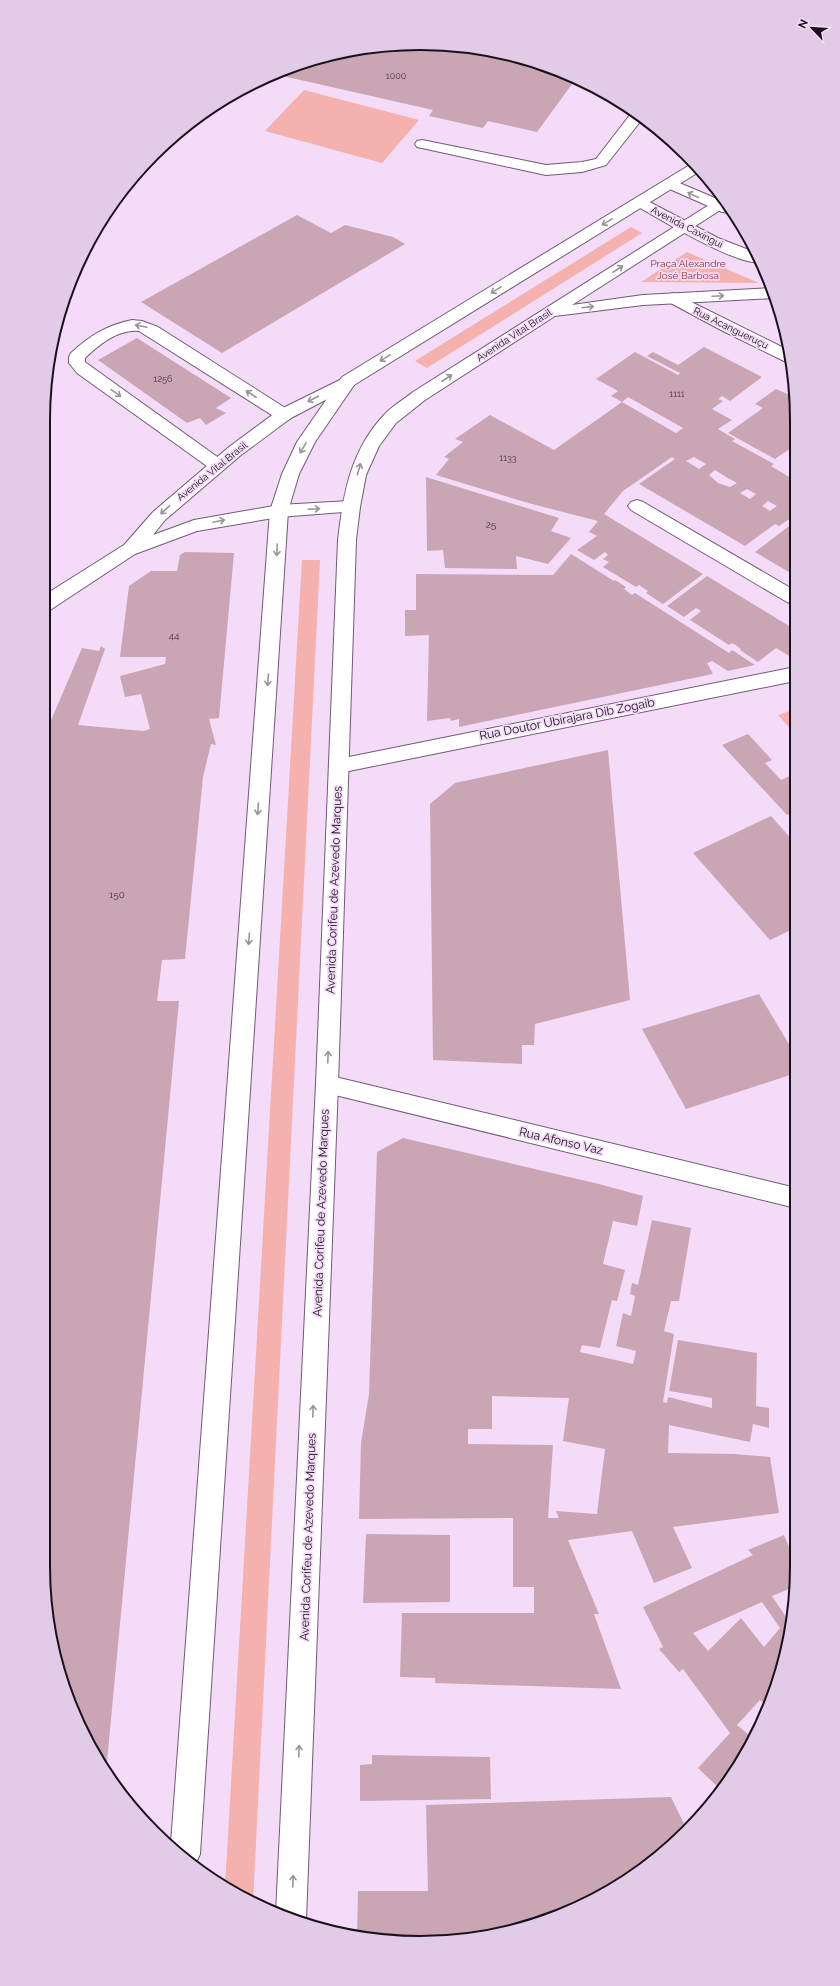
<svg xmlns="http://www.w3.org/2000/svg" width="840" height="1986" font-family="Raleway,sans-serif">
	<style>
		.green { fill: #f4b1ad }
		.building { fill: #caa6b5; fill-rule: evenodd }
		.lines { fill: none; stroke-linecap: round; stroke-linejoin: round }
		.service-casing { stroke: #705b74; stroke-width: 2 }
		.minor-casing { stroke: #705b74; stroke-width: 2 }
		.tertiary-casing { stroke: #705b74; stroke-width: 2 }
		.primary-casing { stroke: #705b74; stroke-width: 2 }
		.service { fill: #fff; fill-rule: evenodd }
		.minor { fill: #fff; fill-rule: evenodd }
		.tertiary { fill: #fff; fill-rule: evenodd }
		.primary { fill: #fff; fill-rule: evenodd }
		.oneway { stroke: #989498 }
		.labels { text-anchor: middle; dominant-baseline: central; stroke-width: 3.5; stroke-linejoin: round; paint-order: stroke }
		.far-number-label { font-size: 9px; fill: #453642 }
		.far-street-label { font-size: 10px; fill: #19111b; stroke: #f4dbf8 }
		.far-park-label { font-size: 10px; fill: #8d3234; stroke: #f4dbf8 }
		.number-label { font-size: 10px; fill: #453642 }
		.street-label { font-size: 12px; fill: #19111b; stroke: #f4dbf8 }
		.rim { fill: none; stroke: #19111b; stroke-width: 2 }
	</style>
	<rect width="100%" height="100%" fill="#f4dbf8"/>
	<g class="green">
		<path d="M304,90L419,120L382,163L265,131Z"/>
		<path d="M631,227L642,233L427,368L415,361Z"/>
		<path d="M687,252L759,283L641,282Z"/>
		<path d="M302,560H320L253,1902L232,1893L225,1887Z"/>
		<path d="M795,709V734L778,715Z"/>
	</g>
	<g class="building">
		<path d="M395,44L469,46L541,63L575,80L537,132L488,121L483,128L429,116L433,110L274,74L322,56Z"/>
		<path d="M297,215L331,233L345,225L393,237L405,244L222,353L141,302Z"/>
		<path d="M137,338L231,398L216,408L226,413L206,425L200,418L187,423L98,360Z"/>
		<path d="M704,347L762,377L730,401L722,396L718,399L723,401L712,409L732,420L718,429L735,439L732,441L774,464L771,466L794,480V516L779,526L775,524L745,546L639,484L675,459L672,457L623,491L604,514L703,574L663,604L646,593L648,591L639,585L636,587L603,567L609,562L603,559L608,555L605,552L594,560L577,550L597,536L589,532L598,521L528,503L436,475L449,459L444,457L463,442L455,439L490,415L554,450L622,402L611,396L618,391L596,379L635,352L678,375L680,373L647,356L653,352L678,365ZM628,397L683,428L676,433L622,402ZM694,457L706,464L699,469L686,461ZM715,470L726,477L737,483L730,487L718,483L709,475ZM747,489L756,494L750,499L740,493ZM768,501L777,506L770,511L762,506Z"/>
		<path d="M776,389L794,397V446L775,459L728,433L763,408L755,404Z"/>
		<path d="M426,477L559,518L551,531L571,538L548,564L516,556L517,569L445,568L443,550L427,551Z"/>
		<path d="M793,523L794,524V575L755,552Z"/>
		<path d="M185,552L234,553L219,718L209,719L216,745L211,744L203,777L185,959L162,960L157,1001H179L106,1772L93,1754L63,1687L43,1566V739L82,648L99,651L101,646L105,649L78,725L143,731L150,729L141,694L125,697L120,676L165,664L166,657H120L129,586L151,571H177L180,555Z"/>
		<path d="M571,554L614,581L615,580L626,587L624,589L632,595L635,593L729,653L732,650L755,665L728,671L712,661L707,663L713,674L459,727V719L451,721L450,718L427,721L429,635L405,636V610H416V574L553,575Z"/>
		<path d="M707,576L794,629L795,656L791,657L776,648L758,662L740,650L741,649L737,646L732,643L729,645L690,620L701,611L696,608L684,617L667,606Z"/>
		<path d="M748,734L772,760L765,763L781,780L790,776L795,781V812L787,815L722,745Z"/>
		<path d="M608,750L630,1000L535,1024L534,1045H522V1064L433,1060L430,804L455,783Z"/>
		<path d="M771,816L795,843V928L770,940L693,853Z"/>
		<path d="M759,994L796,1056V1073L686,1109L642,1029Z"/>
		<path d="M403,1138L599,1184L643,1196L637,1226L613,1221L603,1264L625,1270L617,1301L612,1300L600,1348L582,1345L580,1352L633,1364L636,1351L616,1346L623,1313L631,1316L635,1296L630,1294L632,1283L638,1285L652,1220L691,1228L679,1301H671L664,1331L674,1334L663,1402L667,1403L668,1397L712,1408V1398L669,1391L678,1340L757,1353L756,1406L769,1408V1428L753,1424L750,1442L669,1425L668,1453L735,1454L770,1457L779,1513L673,1527L692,1568L654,1583L632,1531L568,1540L599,1614H594L621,1689L435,1683V1678L400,1677L402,1613H534V1587H513V1518L359,1519L361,1443L369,1394L377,1152ZM492,1396L569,1398L563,1441L605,1449L597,1514L556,1511L559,1518H548L553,1445L468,1444V1429H492Z"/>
		<path d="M366,1534L450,1535V1602L363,1603Z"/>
		<path d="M784,1535L797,1566L794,1587L772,1596L788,1620L777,1687L767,1706L760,1700L737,1725L749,1735L754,1730L722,1791L698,1768L730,1733L683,1669L679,1672L659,1649L663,1647L643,1607L753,1555L748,1550ZM762,1602L780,1628L764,1647L741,1618L708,1651L693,1633Z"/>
		<path d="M372,1755L490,1757L491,1799L360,1801V1765L372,1764Z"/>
		<path d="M671,1797L687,1830L669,1849L609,1892L493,1936L386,1939V1935H357L358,1891H428L426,1805Z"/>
	</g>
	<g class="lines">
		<defs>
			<g id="service">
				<path d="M633,111L643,118L606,165L582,172L546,175L422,148L417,147L415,144L417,141L422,140L546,165L582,162L596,159Z"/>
				<path d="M132,320L142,321L158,327L290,411L293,415L290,419L284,420L278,419L139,331C118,329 100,344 85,358V362L89,365L223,461L226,465L223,469L217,471L211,469L77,373L69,363V357L71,353C89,336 107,325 132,320Z"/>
			</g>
			<g id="minor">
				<path d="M673,293L788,350L791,362L784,361L721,330L667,301L665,298L667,295Z"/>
				<path d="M348,376L354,377L356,381L354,385L291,418L241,455L165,520L153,535L194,520L279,505L350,501L356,503L359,507L356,511L279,517L197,531L135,554L50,610L43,611V596L124,545L153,512L229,447L279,410Z"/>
				<path d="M637,500L643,502L794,590V604L787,602L631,510L628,506L631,502Z"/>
				<path d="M795,667V681L339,773L332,771L329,766L332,761L339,759Z"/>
				<path d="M327,1075L796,1188V1208L327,1093L319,1091L316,1084L319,1077Z"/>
			</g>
			<g id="tertiary">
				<path d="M670,179L722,201L729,213L722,212L665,187L662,184L665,181Z"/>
				<path d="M640,197L718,238L754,252L760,262C739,267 656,217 635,205L632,202L635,199Z"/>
			</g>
			<g id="primary">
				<path d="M693,163L702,170L354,385L315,442L299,474L288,511L200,1854L196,1863L171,1843L270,511L282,474L297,442L342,377Z"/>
				<path d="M720,198L725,207L572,305L643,295L772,288L774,298L643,305L555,316L425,400L396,423L379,446L366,475L360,507L356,540L338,1084L306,1920L304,1924L276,1913L316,1084L338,540C343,494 351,450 384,415C392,406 403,400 413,392Z"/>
			</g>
		</defs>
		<use href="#service" class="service-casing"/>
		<use href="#minor" class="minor-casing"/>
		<use href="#tertiary" class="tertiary-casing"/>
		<use href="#primary" class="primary-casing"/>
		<use href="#service" class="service"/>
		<use href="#minor" class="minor"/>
		<use href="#tertiary" class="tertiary"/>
		<use href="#primary" class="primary"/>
	</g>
	<defs><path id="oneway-shaft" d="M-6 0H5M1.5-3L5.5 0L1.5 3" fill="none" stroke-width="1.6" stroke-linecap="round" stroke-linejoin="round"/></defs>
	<g class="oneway">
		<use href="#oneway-shaft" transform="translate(693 195) rotate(-155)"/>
		<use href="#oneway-shaft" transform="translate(607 222) rotate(148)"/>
		<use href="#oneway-shaft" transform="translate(618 269) rotate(-33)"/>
		<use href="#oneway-shaft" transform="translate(496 290) rotate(148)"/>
		<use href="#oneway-shaft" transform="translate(718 296) rotate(-3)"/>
		<use href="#oneway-shaft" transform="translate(588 307) rotate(-7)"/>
		<use href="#oneway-shaft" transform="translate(141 326) rotate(-168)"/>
		<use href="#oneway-shaft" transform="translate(385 358) rotate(149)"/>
		<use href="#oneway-shaft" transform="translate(447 378) rotate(-33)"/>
		<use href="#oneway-shaft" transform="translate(116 393) rotate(35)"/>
		<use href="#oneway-shaft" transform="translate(251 394) rotate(-147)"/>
		<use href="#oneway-shaft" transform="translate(313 399) rotate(153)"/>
		<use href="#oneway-shaft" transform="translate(303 448) rotate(120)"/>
		<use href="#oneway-shaft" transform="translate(359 469) rotate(-74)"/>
		<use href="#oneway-shaft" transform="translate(314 509) rotate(-3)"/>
		<use href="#oneway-shaft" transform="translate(165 510) rotate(137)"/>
		<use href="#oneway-shaft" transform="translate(219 521) rotate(-12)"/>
		<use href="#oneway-shaft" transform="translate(277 550) rotate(93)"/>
		<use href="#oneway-shaft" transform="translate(268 680) rotate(94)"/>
		<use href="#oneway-shaft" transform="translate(258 809) rotate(94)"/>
		<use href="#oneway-shaft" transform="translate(249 939) rotate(94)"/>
		<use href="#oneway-shaft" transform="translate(328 1057) rotate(-88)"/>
		<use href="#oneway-shaft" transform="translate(313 1411) rotate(-88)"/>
		<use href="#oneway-shaft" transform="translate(299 1751) rotate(-88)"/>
		<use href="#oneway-shaft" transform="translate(293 1881) rotate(-88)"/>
	</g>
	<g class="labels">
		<g class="far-number-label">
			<text x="396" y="76">1000</text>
			<text x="163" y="379">1256</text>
			<text x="677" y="394">1111</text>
			<text x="508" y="458">1133</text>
		</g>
		<g class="far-street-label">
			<text transform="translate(687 227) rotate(27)">Avenida Caxingui</text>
			<text transform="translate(731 328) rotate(26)">Rua Acangueruçu</text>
			<text transform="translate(514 335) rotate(-33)">Avenida Vital Brasil</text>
			<text transform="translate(212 471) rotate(-39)">Avenida Vital Brasil</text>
		</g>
		<g class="far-park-label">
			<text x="688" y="263">Praça Alexandre<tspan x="688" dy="12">José Barbosa</tspan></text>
		</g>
		<g class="number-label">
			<text x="491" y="524">25</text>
			<text x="174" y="635">44</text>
			<text x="117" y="894">150</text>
		</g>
		<g class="street-label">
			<text transform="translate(567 719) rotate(-11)">Rua Doutor Ubirajara Dib Zogaib</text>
			<text transform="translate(334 890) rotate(-88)">Avenida Corifeu de Azevedo Marques</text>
			<text transform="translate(561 1141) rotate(13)">Rua Afonso Vaz</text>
			<text transform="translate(321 1213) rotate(-88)">Avenida Corifeu de Azevedo Marques</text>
			<text transform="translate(308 1537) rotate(-88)">Avenida Corifeu de Azevedo Marques</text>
		</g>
	</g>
	<path d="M0 0H840V1986H0ZM420 50H420A370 370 0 0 1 790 420V1566A370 370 0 0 1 420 1936H420A370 370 0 0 1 50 1566V420A370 370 0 0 1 420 50Z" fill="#e2cbe6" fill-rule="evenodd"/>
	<path class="rim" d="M420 50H420A370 370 0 0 1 790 420V1566A370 370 0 0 1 420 1936H420A370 370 0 0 1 50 1566V420A370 370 0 0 1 420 50Z"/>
	<g transform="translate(812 28) rotate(295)" stroke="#f4dbf8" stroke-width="3" paint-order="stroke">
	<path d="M0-3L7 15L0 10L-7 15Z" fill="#19111b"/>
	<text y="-6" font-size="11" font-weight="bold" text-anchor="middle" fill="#19111b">N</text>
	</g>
</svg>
